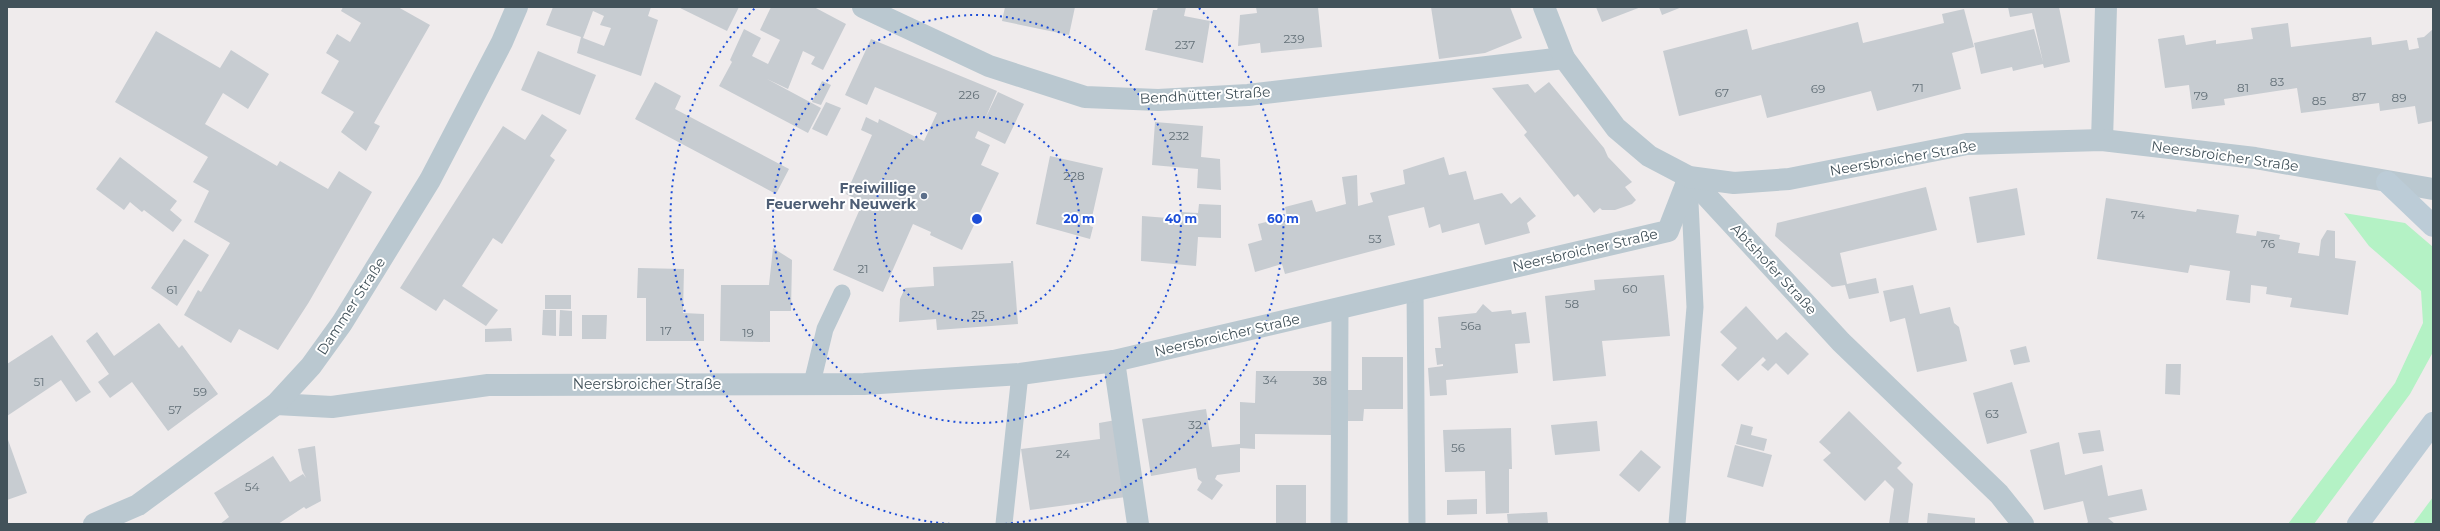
<svg xmlns="http://www.w3.org/2000/svg" width="2440" height="531" font-family="Montserrat,sans-serif">
	<style>
		.green { fill: #b4f2c5 }
		.building { fill: #c7ccd1; fill-rule: evenodd }
		.lines { fill: none; stroke-linecap: round; stroke-linejoin: round }
		.service { stroke: #bac8d0; stroke-width: 17 }
		.minor { stroke: #bac8d0; stroke-width: 22 }
		.tertiary { stroke: #bac8d0; stroke-width: 22 }
		.secondary { stroke: #bcccd7; stroke-width: 22 }
		.ring { fill: none; stroke: #1d4ed8; stroke-width: 2; stroke-dasharray: 2 4 }
		.service-dot { fill: #5c6f8a; stroke: #fff; stroke-width: 1.5 }
		.labels { text-anchor: middle; dominant-baseline: central; stroke-width: 4; stroke-linejoin: round; paint-order: stroke }
		.number-label { font-size: 12px; fill: #637078 }
		.street-label { font-size: 14px; fill: #42525a; stroke: #fff }
		.service-label { font-size: 14px; font-weight: bold; fill: #4e5e75; stroke: #fff; text-anchor: end }
		.centre { fill: #1d4ed8; stroke: #fff; stroke-width: 2 }
		.ring-label { font-size: 12px; text-anchor: middle; font-weight: bold; fill: #1d4ed8; stroke: #fff; stroke-width: 4; stroke-linejoin: round; paint-order: stroke }
	</style>
	<rect width="100%" height="100%" fill="#efebec"/>
	<g class="green">
		<path d="M2344,213L2405,223L2433,247V352L2410,394L2314,524H2288L2395,383L2423,323L2421,291L2369,246Z"/>
		<path d="M2433,497V524H2413Z"/>
	</g>
	<g class="building">
		<path d="M343,7H398L430,25L374,123L380,126L366,151L341,132L354,112L321,93L339,61L326,53L337,34L350,42L361,23L341,11Z"/>
		<path d="M553,7H651L648,16L658,20L641,76L577,53L581,37L546,25ZM593,11L604,16L600,25L611,28L604,46L583,38Z"/>
		<path d="M678,7H739L727,31Z"/>
		<path d="M771,7H814L846,24L823,70L811,64L815,57L803,51L788,89L767,79L821,108L808,133L719,86L732,62L730,60L744,29L761,38L752,56L768,64L780,40L760,30Z"/>
		<path d="M1005,7H1075L1069,35L1002,21Z"/>
		<path d="M1158,7H1186L1184,16L1210,21L1203,63L1145,50L1153,10H1157Z"/>
		<path d="M1256,7H1318L1322,47L1261,53L1260,43L1238,46L1240,15L1257,13Z"/>
		<path d="M1431,7H1510L1522,38L1485,53L1439,59Z"/>
		<path d="M1596,7H1641L1602,22Z"/>
		<path d="M1659,7H1682L1662,15Z"/>
		<path d="M2008,7H2059L2070,62L2044,68L2043,64L2013,71L2012,67L1981,74L1974,43L2034,29L2043,62L2032,13L2010,17Z"/>
		<path d="M1964,9L1974,47L1952,53L1961,89L1877,111L1871,91L1767,118L1761,95L1679,116L1663,51L1747,29L1752,50L1858,22L1863,43L1944,23L1942,14Z"/>
		<path d="M2288,23L2291,47L2371,37L2372,45L2407,40L2409,50L2419,48L2417,38L2424,37L2433,29V121L2418,124L2415,106L2380,111L2379,103L2301,113L2297,88L2224,99L2225,105L2192,109L2189,85L2165,88L2158,39L2184,35L2186,45L2216,40V44L2253,39L2251,28Z"/>
		<path d="M156,31L220,68L231,50L269,74L248,109L223,93L205,124L277,166L280,161L328,189L339,171L372,192L309,302L278,350L239,329L231,343L184,315L198,290L201,292L230,243L194,222L209,191L193,182L208,157L115,102Z"/>
		<path d="M871,39L997,91L984,121L998,92L1024,104L1005,144L978,131L975,138L990,145L981,165L999,173L962,250L930,235L931,232L913,224L883,292L833,270L863,202L846,194L872,135L861,130L866,117L878,123L879,119L924,141L937,113L875,87L867,105L845,95Z"/>
		<path d="M538,51L596,75L580,115L521,90Z"/>
		<path d="M822,81L831,85L821,105L812,102Z"/>
		<path d="M655,82L681,96L675,109L789,169L776,194L635,119Z"/>
		<path d="M1549,82L1604,148L1608,157L1632,182L1625,187L1636,200L1632,204L1615,210H1602L1600,208L1594,213L1578,194L1574,197L1524,135L1527,132L1492,88L1528,84L1535,93Z"/>
		<path d="M826,102L841,108L827,136L812,129Z"/>
		<path d="M542,114L567,130L550,156L555,160L502,244L493,238L462,286L498,310L486,326L444,299L436,311L400,288L503,126L525,140Z"/>
		<path d="M1155,122L1203,126L1201,157L1220,159L1221,190L1197,188L1198,169L1152,165Z"/>
		<path d="M1050,156L1103,168L1090,226L1093,227L1090,239L1036,224Z"/>
		<path d="M120,157L177,201L170,210L182,220L173,232L144,210L142,212L130,202L124,210L96,189Z"/>
		<path d="M1444,157L1449,175L1466,171L1474,200L1502,193L1511,204L1520,197L1536,216L1527,223L1530,233L1485,245L1479,223L1442,233L1440,224L1429,228L1424,207L1388,216L1395,245L1285,274L1282,264L1255,272L1248,244L1262,240L1258,224L1287,217L1285,207L1312,200L1316,212L1346,204L1342,177L1357,175L1358,206L1373,202L1370,193L1405,184L1403,170Z"/>
		<path d="M1926,187L1937,230L1840,253L1847,284L1876,278L1879,293L1849,299L1845,285L1832,287L1775,236L1777,223Z"/>
		<path d="M2017,188L2025,235L1977,243L1969,197Z"/>
		<path d="M2106,198L2196,212L2197,209L2239,215L2236,233L2256,236L2257,231L2280,235L2279,239L2300,243L2298,253L2319,256L2321,240L2327,230L2335,231V258L2356,261L2348,315L2290,307L2292,298L2266,294L2267,287L2251,285L2250,303L2226,300L2230,271L2190,265L2188,273L2097,259Z"/>
		<path d="M1199,204L1221,205V238L1198,237L1196,266L1141,261L1142,216L1181,219V212L1198,213Z"/>
		<path d="M184,239L209,255L177,306L151,288Z"/>
		<path d="M773,248L792,260L791,311H770V342L720,341L721,285H769Z"/>
		<path d="M1011,261H1013L1018,324L937,330L936,319L899,322L900,299L905,288L934,286L933,267L1011,263Z"/>
		<path d="M638,268L684,269L683,313L704,314V341H646V298H637Z"/>
		<path d="M1664,275L1670,336L1602,341L1606,376L1553,381L1545,296L1595,290L1594,280Z"/>
		<path d="M1913,285L1920,314L1950,307L1954,323L1959,327L1967,361L1917,372L1905,318L1890,322L1883,291Z"/>
		<rect x="545" y="295" width="26" height="14"/>
		<path d="M1483,304L1492,312L1511,310L1512,314L1526,312L1530,343L1515,344L1518,373L1446,380L1447,395L1430,396L1428,368L1443,366V364L1437,365L1435,348H1441L1438,317L1476,313Z"/>
		<path d="M1746,306L1777,340L1786,332L1809,354L1788,375L1776,363L1768,371L1761,365L1766,360L1763,357L1738,381L1721,365L1737,348L1720,332Z"/>
		<path d="M543,310H556V336L542,335Z"/>
		<path d="M560,310L572,311V336H559Z"/>
		<path d="M582,315H607L606,339H582Z"/>
		<path d="M159,323L179,348L182,345L218,394L168,431L132,382L110,398L98,382L109,374L86,341L97,332L114,356Z"/>
		<path d="M511,328L512,341L485,342V329Z"/>
		<path d="M52,335L91,392L76,402L61,380L7,416V364Z"/>
		<path d="M2026,346L2030,362L2014,365L2010,350Z"/>
		<path d="M1362,357H1403V409H1364L1363,421H1348V390H1362Z"/>
		<path d="M2166,364H2181L2180,395L2165,394Z"/>
		<path d="M1256,371H1332V435L1255,434V449L1240,448V472L1217,475L1215,479L1223,485L1212,500L1197,490L1202,482L1198,479L1196,468L1151,476L1142,419L1206,409L1212,447L1240,444V402L1255,403Z"/>
		<path d="M2012,382L2027,433L1987,444L1973,393Z"/>
		<path d="M1849,411L1902,463L1897,468L1913,484L1908,524H1889L1894,489L1885,480L1865,501L1823,460L1831,453L1819,442Z"/>
		<path d="M1116,420L1126,497L1030,510L1021,449L1100,439L1099,423Z"/>
		<path d="M1597,421L1600,451L1555,455L1551,425Z"/>
		<path d="M1741,424L1753,427L1751,435L1767,439L1764,451L1736,444Z"/>
		<path d="M1511,428L1512,469H1509V513L1486,514L1485,471L1445,472L1443,430Z"/>
		<path d="M2100,430L2104,451L2083,454L2078,433Z"/>
		<path d="M7,437L27,493L7,500Z"/>
		<path d="M2059,442L2065,475L2102,465L2108,496L2142,489L2147,510L2108,518L2115,524H2086L2088,522L2083,501L2044,510L2030,450Z"/>
		<path d="M1735,445L1772,455L1763,487L1727,477Z"/>
		<path d="M315,446L321,501L306,509L304,507L278,524H220L229,517L214,493L273,456L290,482L303,474L306,478L302,470L298,449Z"/>
		<path d="M1641,450L1661,467L1639,492L1619,475Z"/>
		<rect x="1276" y="485" width="30" height="39"/>
		<path d="M1477,499V514L1447,515V500Z"/>
		<path d="M1547,512L1548,524H1508L1507,514Z"/>
		<path d="M1928,513L1975,518V524H1927Z"/>
	</g>
	<g class="lines">
		<g class="service">
			<path d="M1415,290L1417,524"/>
			<path d="M812,383L825,329L842,293"/>
			<path d="M1004,524L1020,374"/>
			<path d="M1339,524L1340,308"/>
			<path d="M1677,524L1695,307L1689,181"/>
		</g>
		<g class="minor">
			<path d="M863,7L989,66L1085,97L1158,100L1248,95L1564,58"/>
			<path d="M2102,140L2106,7"/>
			<path d="M1114,361L1138,524"/>
			<path d="M276,404L332,407L488,385L864,384L1020,374L1114,361L1668,231L1689,177L1841,342L1999,494L2023,524"/>
		</g>
		<g class="tertiary">
			<path d="M1544,7L1564,58L1616,128L1649,156L1689,177L1734,183L1789,179L1967,144L2102,140L2255,158L2433,189"/>
			<path d="M94,524L138,505L276,404L311,366L342,323L430,180L502,42L517,7"/>
		</g>
		<g class="secondary">
			<path d="M2387,182L2433,226"/>
			<path d="M2358,524L2433,423"/>
		</g>
	</g>
	<g class="ring">
		<circle cx="977" cy="219" r="102"/>
		<circle cx="977" cy="219" r="204"/>
		<path d="M950 524A306 306 0 0 1 755 8M1199 8A306 306 0 0 1 1004 524"/>
	</g>
	<circle class="service-dot" cx="924" cy="196" r="4"/>
	<g class="labels">
		<g class="number-label">
			<text x="1294" y="38">239</text>
			<text x="1185" y="44">237</text>
			<text x="2277" y="81">83</text>
			<text x="1918" y="87">71</text>
			<text x="2243" y="87">81</text>
			<text x="1818" y="88">69</text>
			<text x="1722" y="92">67</text>
			<text x="969" y="94">226</text>
			<text x="2201" y="95">79</text>
			<text x="2359" y="96">87</text>
			<text x="2399" y="97">89</text>
			<text x="2319" y="100">85</text>
			<text x="1179" y="135">232</text>
			<text x="1074" y="175">228</text>
			<text x="2138" y="214">74</text>
			<text x="1375" y="238">53</text>
			<text x="2268" y="243">76</text>
			<text x="863" y="268">21</text>
			<text x="1630" y="288">60</text>
			<text x="172" y="289">61</text>
			<text x="1572" y="303">58</text>
			<text x="978" y="314">25</text>
			<text x="1471" y="325">56a</text>
			<text x="666" y="330">17</text>
			<text x="748" y="332">19</text>
			<text x="1270" y="379">34</text>
			<text x="1320" y="380">38</text>
			<text x="39" y="381">51</text>
			<text x="200" y="391">59</text>
			<text x="175" y="409">57</text>
			<text x="1992" y="413">63</text>
			<text x="1195" y="424">32</text>
			<text x="1458" y="447">56</text>
			<text x="1063" y="453">24</text>
			<text x="252" y="486">54</text>
		</g>
		<g class="street-label">
			<text transform="translate(1205 95) rotate(-3)">Bendhütter Straße</text>
			<text transform="translate(2225 156) rotate(8)">Neersbroicher Straße</text>
			<text transform="translate(1903 158) rotate(-10)">Neersbroicher Straße</text>
			<text transform="translate(1585 250) rotate(-13)">Neersbroicher Straße</text>
			<text transform="translate(1774 269) rotate(47)">Abtshofer Straße</text>
			<text transform="translate(351 306) rotate(-57)">Dammer Straße</text>
			<text transform="translate(1227 335) rotate(-13)">Neersbroicher Straße</text>
			<text x="647" y="384">Neersbroicher Straße</text>
		</g>
		<g class="service-label">
			<text x="916" y="188">Freiwillige<tspan x="916" dy="16">Feuerwehr Neuwerk</tspan></text>
		</g>
	</g>
	<circle cx="977" cy="219" r="6" class="centre"/>
	<g class="ring-label">
		<text x="1079" y="223">20 m</text>
		<text x="1181" y="223">40 m</text>
		<text x="1283" y="223">60 m</text>
	</g>
	<rect width="2440" height="531" fill="none" stroke="#42525a" stroke-width="16"/>
</svg>
